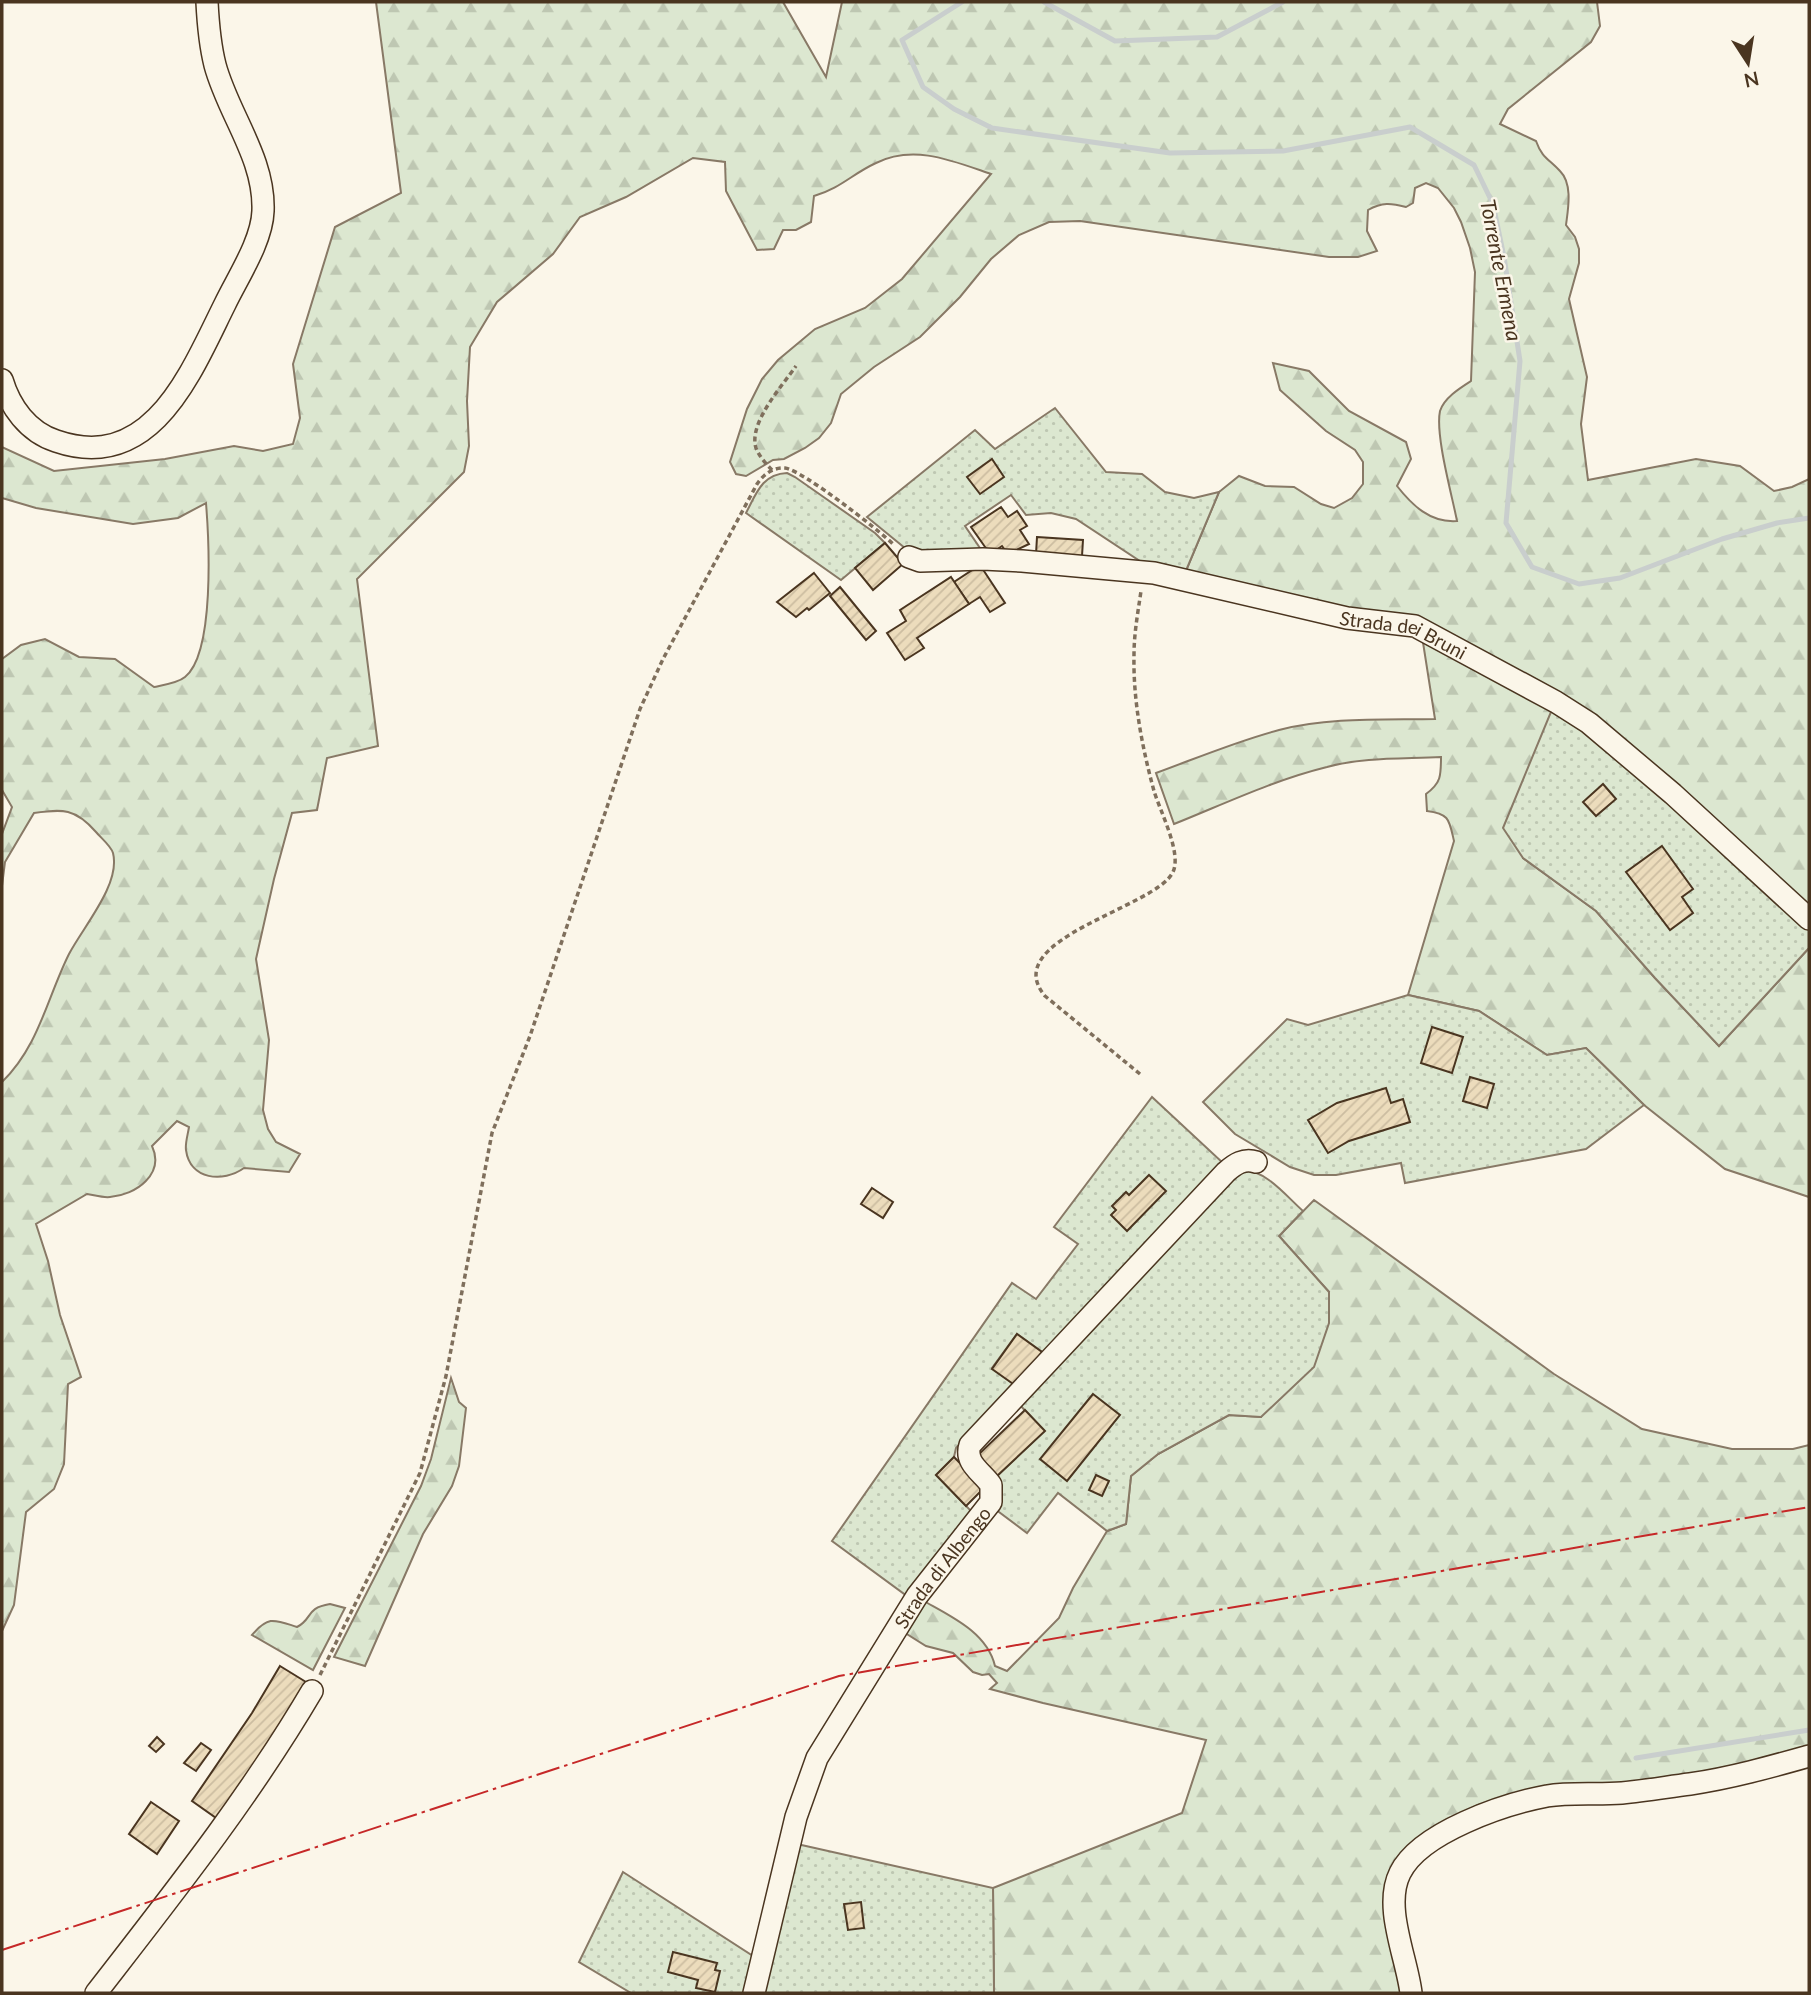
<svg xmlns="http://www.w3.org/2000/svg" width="1811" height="1995" font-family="Lato,sans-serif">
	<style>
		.forest { fill: url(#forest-firs); stroke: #887966; stroke-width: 2 }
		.park { fill: url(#park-dots); stroke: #887966; stroke-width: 2 }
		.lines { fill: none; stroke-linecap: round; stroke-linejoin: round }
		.stream { stroke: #c9cecd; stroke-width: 5 }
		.building { fill: url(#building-hatch); stroke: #4a3520; stroke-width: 2 }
		.minor-casing { stroke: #4a3520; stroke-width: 24 }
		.path { stroke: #7f6f5c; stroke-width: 3.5; stroke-dasharray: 5 3.5; stroke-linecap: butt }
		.minor { stroke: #fbf6e9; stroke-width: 21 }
		.power { stroke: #c62828; stroke-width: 2; stroke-dasharray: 24 5 3.5 5; stroke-linecap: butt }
		.labels { text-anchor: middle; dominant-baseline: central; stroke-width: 5; stroke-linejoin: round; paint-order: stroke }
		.street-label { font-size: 19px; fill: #4a3520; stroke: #fbf6e9 }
		.water-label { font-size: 21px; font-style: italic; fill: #4a3520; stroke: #fbf6e9 }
	</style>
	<defs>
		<pattern id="forest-firs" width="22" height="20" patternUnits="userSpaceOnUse" patternTransform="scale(1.75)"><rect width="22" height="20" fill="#dce7d0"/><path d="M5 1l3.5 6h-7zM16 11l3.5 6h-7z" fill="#bec7b2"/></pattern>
		<pattern id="park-dots" width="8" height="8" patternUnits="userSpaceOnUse" patternTransform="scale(1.75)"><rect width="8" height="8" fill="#dce7d0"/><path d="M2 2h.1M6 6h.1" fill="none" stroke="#bec7b2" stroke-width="1.8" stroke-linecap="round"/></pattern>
		<pattern id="building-hatch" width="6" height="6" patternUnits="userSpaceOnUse" patternTransform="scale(1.75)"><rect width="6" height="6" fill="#ecdcbc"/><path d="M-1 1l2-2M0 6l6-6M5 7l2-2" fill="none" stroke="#ccbda1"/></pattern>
	</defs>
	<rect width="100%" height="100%" fill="#fbf6e9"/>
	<g class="forest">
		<path d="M376,2H783L826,77L842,2H1597L1600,26L1591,42L1508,109L1500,124L1536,141C1542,158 1549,159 1560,171C1573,184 1568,209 1566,225L1575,237L1579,249V263L1569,299L1587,377L1581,424L1588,480L1696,459L1740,466L1774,491L1792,487L1809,479V910L1627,748L1381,616L1185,573L1219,492L1239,476L1265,486L1294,487L1321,504L1334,508L1352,498L1363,484V462L1355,450L1326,431L1280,390L1273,363L1309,371L1349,411L1406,442L1411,459L1397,486C1412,505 1430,523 1457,521C1452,495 1435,435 1440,411C1444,398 1460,388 1471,381L1475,272L1470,248L1461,222L1454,208L1438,188L1426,183L1415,188L1413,203L1406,207C1391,203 1382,202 1368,210L1367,231L1377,251L1358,257H1329L1080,221L1049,222L1019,235L991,259L960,297L920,337L874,367L841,394L831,423L819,438L805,448L784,459L773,460L746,476L736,474L730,462L747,409L762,379L778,360L815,329L865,308L902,279L991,174C953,161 914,144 876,163C852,174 841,188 814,196L811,222L796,230H783L774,249L757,250L726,191L725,162L693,158L626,197L580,217L553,254L497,302L470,347L467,401L469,446L464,472L357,579L378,746L327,758L317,810L292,813L274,879L256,959L269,1040L263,1110L268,1129L276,1142L300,1154L289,1172L244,1168C223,1183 190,1180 186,1150C185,1143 188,1134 189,1127L177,1121L152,1146C165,1174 136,1195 110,1197C103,1198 94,1195 87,1194L36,1224L48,1261L60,1315L81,1377L68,1384L64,1464L54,1489L26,1512L14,1605L2,1631V1082C39,1046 47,998 69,954C83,927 121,884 113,853C111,846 101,838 96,832C75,808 63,809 34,813L5,862L2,886V834L12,807L2,790V659L21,645L45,639L79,657L115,659L154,687C163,685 178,683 185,677C215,653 209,540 206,503L178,518L133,524L36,508L2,498V447L54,471L165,459L234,446L263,451L293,444L300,418L293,364L335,227L401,193Z"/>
		<path d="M1422,636L1553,707L1523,858L1596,911L1655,978L1719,1046L1809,948V1197L1725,1169L1644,1105L1586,1048L1547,1055L1479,1011L1408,995L1454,841C1449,820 1450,814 1427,811L1426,794C1441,783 1441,776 1441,757C1403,759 1363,757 1327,767C1274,780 1224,804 1174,824L1156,773C1197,758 1237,741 1279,730C1329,717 1384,720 1435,719Z"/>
		<path d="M1314,1200L1554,1374L1642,1429L1732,1449H1793L1809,1445V1750L1733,1768L1649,1781L1529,1793L1478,1805L1437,1825L1398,1860L1405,1993H994L993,1888L1182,1813L1206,1740L1043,1703L990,1689L997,1683L989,1674L982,1675L973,1672L953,1653L926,1646L902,1631L922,1600C950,1616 987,1632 995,1666L1007,1671L1059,1618L1073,1588L1107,1531L1126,1524L1131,1476L1158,1454L1229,1415L1261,1417L1329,1292L1279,1236Z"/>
		<path d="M451,1378L459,1402L466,1408L459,1466L452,1486L423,1534L365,1666L334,1657L421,1486L431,1459Z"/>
		<path d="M330,1604L345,1608L313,1670L252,1635C269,1615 275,1620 297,1627C313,1619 305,1608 330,1604Z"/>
	</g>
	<g class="park">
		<path d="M1055,408L1106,472L1142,474L1165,492L1194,498L1219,492L1185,573L1146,565L1076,519L1051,513L1026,515L1011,495L965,526L984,554L911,553L867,517L975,430L995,449Z"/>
		<path d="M787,473L795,477L875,533L885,543L841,580L746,513C756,494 762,474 787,473Z"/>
		<path d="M1553,707L1579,724L1809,929V948L1719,1046L1655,978L1596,911L1523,858L1503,828Z"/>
		<path d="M1408,995L1479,1011L1547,1055L1586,1048L1644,1105L1586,1149L1405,1183L1401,1163L1336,1175H1314L1290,1167L1235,1134L1203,1102L1287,1019L1308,1025Z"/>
		<path d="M1152,1097L1223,1163L1045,1354L1017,1334L992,1368L1016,1386L956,1448L954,1457L936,1475L973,1513L907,1596L832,1541L1012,1283L1036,1299L1078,1244L1054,1227Z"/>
		<path d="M1243,1170C1266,1170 1287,1197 1303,1211L1279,1236L1329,1292V1323L1314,1367L1261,1417L1229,1415L1158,1454L1131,1476L1126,1524L1107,1531L1058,1493L1027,1533L995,1509L997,1476L1044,1431L1018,1403L1227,1181Z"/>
		<path d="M797,1844L993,1888L994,1993H762Z"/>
		<path d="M623,1872L756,1958L747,1993H631L579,1962Z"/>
	</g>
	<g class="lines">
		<g class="stream">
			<path d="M962,2L902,40L923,87L954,109L992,128L1170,153L1283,151L1410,127L1474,165L1493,204L1504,257L1520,361L1506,523L1532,567L1579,584L1620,578L1722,539L1777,523L1809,518"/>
			<path d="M1044,2L1115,41L1217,37L1283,2"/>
			<path d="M1636,1758L1809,1730"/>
		</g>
	</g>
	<g class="building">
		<path d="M992,459L1004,477L980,494L967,477Z"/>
		<path d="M1001,507L1008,517L1017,511L1027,526L1020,530L1029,544L1008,554L1002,546L990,554L971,527Z"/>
		<path d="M1037,537L1083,540L1082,556L1036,554Z"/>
		<path d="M885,543L903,564L873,590L855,568Z"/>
		<path d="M980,565L1005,603L990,612L980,597L969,604L954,582Z"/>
		<path d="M814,573L830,593L809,610L807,608L796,617L777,602Z"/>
		<path d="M951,577L969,604L917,638L924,648L905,660L887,633L906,621L900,610Z"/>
		<path d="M840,587L876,631L866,640L830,596Z"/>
		<path d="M1603,784L1616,799L1596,816L1583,802Z"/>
		<path d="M1662,846L1693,889L1682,897L1693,913L1670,930L1626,872Z"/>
		<path d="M1432,1027L1463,1037L1452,1073L1421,1063Z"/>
		<path d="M1470,1077L1494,1084L1487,1108L1463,1101Z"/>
		<path d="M1386,1088L1391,1103L1403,1099L1410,1122L1349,1141L1328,1153L1308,1120L1337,1103Z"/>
		<path d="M1149,1175L1166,1191L1127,1231L1111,1215L1116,1210L1112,1206L1126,1192L1129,1195Z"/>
		<path d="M872,1188L893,1202L883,1218L861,1204Z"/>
		<path d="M1017,1334L1042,1352L1016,1386L992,1369Z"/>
		<path d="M1093,1394L1120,1415L1067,1481L1040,1459Z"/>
		<path d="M1025,1410L1045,1431L997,1476L978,1455Z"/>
		<path d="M954,1457L984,1488L966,1506L936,1475Z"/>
		<path d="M1096,1475L1109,1481L1102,1496L1089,1490Z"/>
		<path d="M280,1666L306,1682L278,1732L219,1820L192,1801L252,1713Z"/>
		<path d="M157,1737L164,1744L156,1752L149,1746Z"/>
		<path d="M201,1743L211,1750L196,1771L184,1763Z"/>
		<path d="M151,1802L179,1821L157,1854L129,1834Z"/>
		<path d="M861,1902L864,1928L848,1930L844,1904Z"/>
		<path d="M673,1952L717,1963L715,1970L720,1971L715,1992L696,1988L698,1980L668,1972Z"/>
	</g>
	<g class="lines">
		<defs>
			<g id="minor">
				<path d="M2,380C10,407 28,432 56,441C152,474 191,372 225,304C238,277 262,241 263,211C265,158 228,114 215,65C210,45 208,22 207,2"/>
				<path id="s1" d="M909,557L920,561L983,559L1022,561L1154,573L1347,618L1415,626L1556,702L1589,723L1673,794L1809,919"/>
				<path d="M96,1993C172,1895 249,1798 312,1691"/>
				<path id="s2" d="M754,1993L796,1817L817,1758L917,1596L991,1502V1485C982,1472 964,1463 970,1445L1226,1172C1235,1164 1244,1158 1256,1162"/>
				<path d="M1411,1993C1407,1958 1383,1907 1400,1873C1420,1832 1505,1804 1547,1796C1571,1792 1597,1795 1622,1793C1644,1791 1667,1787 1690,1784C1731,1778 1770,1767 1809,1756"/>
			</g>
		</defs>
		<use href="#minor" class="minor-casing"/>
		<g class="path">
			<path d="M772,470C766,464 759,456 756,448C748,423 783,385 796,366"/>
			<path d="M1140,1074L1045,996C997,939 1156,908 1173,872C1182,853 1160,811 1154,791C1142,747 1133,700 1134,655C1134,633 1138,612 1141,591"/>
			<path d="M320,1675L420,1473L446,1376L492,1133L530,1036L640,709L663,659L757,484C763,475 773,467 785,468C802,470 879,530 894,545"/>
		</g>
		<use href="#minor" class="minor"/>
		<path class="power" d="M2,1950L839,1676L1809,1507"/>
	</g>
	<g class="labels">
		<g class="street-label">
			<text stroke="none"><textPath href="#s1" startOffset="504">Strada dei Bruni</textPath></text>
			<text stroke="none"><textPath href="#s2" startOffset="472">Strada di Albengo</textPath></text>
		</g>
		<g class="water-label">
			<text transform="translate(1502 270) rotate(79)">Torrente Ermena</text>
		</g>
	</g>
	<rect width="1811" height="1995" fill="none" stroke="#4a3520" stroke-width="7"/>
	<g transform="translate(1748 63) rotate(168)" stroke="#fbf6e9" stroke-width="5" paint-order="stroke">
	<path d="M0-5L12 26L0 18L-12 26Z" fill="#4a3520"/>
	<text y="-10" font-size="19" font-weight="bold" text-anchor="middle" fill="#4a3520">N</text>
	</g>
</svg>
